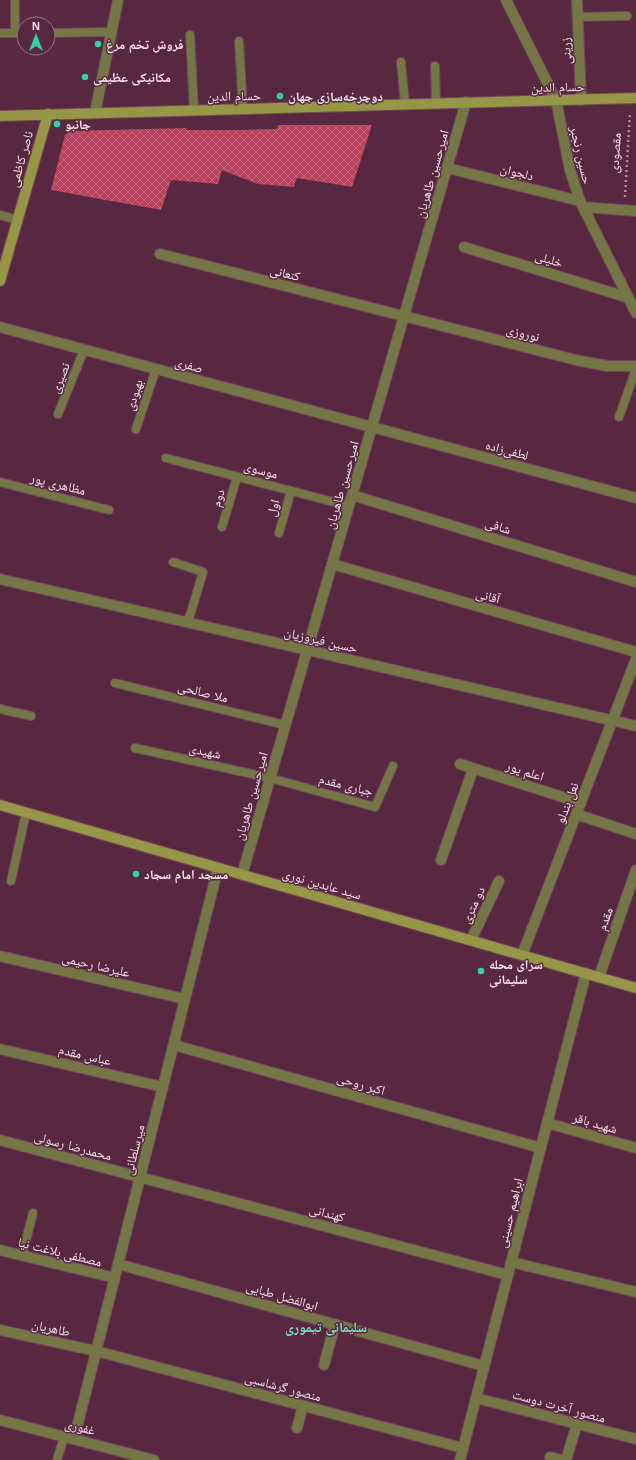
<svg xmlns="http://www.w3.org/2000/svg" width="636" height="1460" font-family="Arial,'Noto Naskh Arabic',sans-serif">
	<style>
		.building { fill: url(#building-cross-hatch) }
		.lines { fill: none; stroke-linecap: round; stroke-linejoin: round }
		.service-casing { stroke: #72465c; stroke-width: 10 }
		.minor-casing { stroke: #72465c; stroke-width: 12 }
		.tertiary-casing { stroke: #72465c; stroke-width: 12 }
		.secondary-casing { stroke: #72465c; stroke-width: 12 }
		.path { stroke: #b390a1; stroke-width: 2.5; stroke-dasharray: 2 3; stroke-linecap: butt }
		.service { stroke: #747645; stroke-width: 8 }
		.minor { stroke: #747645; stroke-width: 10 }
		.tertiary { stroke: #747645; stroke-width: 10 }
		.secondary { stroke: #959646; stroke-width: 10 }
		.poi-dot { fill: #31d4a9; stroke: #572840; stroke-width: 1.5 }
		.labels { text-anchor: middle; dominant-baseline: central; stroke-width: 3; stroke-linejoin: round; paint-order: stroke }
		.poi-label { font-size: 13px; font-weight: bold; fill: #ffe6f1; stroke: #572840; text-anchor: start }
		.street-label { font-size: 13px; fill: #ffe6f1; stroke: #572840 }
		.neighbourhood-label { font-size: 14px; font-weight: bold; fill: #82debf; stroke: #572840 }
	</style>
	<defs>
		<pattern id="building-cross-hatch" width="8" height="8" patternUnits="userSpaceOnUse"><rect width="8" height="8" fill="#b6415c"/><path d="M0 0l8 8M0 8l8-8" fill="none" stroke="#c5667c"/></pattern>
	</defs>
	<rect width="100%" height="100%" fill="#572840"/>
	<path class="building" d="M278,125H372L352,187L297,178L294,187L258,184L222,170L218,184L171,180L161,210L51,190L65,135L70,131L187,128L186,130H235L277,129Z"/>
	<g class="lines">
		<defs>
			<g id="service">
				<path d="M577,17L627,16"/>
				<path d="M0,33H24"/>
				<path d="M15,33V1"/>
				<path d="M48,33L112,32"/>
				<path d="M190,35L194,109"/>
				<path d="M239,41L243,109"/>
				<path d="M401,62L405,104"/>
				<path d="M435,66L436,103"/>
				<path d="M0,215L17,220"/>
				<path d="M58,414L84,350"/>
				<path d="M619,417L636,369"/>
				<path d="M136,429L156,369"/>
				<path d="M166,458L349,506"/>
				<path d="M0,482L109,510"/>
				<path d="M222,527L237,477"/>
				<path d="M279,533L291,491"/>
				<path d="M173,562L203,572L188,622"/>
				<path d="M115,683L285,725"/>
				<path d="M0,709L31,716"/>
				<path d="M135,748L270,778L375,807L393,766"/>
				<path d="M11,881L26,813"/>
				<path d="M22,1256L33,1213"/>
				<path d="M57,1460L64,1437"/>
			</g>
			<g id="minor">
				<path d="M577,0L581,100"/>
				<path d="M95,113L118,0"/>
				<path d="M447,168L580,201"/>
				<path d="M583,207L636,211"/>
				<path d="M464,247L626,297"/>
				<path d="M160,254L576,360L607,366H636"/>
				<path d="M0,327L636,498"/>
				<path d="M352,495L636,582"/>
				<path d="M332,564L636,652"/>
				<path d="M0,579L636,726"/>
				<path d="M460,764L581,803"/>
				<path d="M576,814L636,834"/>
				<path d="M441,860L473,769"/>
				<path d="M242,875L466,102"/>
				<path d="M471,940L499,881"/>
				<path d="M522,955L636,659"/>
				<path d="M0,956L185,999"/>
				<path d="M599,977L636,870"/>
				<path d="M174,1045L541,1148"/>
				<path d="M0,1049L163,1087"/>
				<path d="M547,1123L636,1148"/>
				<path d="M0,1140L508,1275"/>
				<path d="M0,1250L115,1278"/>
				<path d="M511,1262L636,1292"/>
				<path d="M118,1264L484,1366"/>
				<path d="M0,1330L96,1351L463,1448"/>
				<path d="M324,1365L335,1324"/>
				<path d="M476,1398L636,1439"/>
				<path d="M297,1428L303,1406"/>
				<path d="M550,1457L562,1460"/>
				<path d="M566,1460L577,1424"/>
			</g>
			<g id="tertiary">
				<path d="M506,0L556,100L570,170L580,201L636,313"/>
				<path d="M0,1420L154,1460"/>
				<path d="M74,1439L218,868"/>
				<path d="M460,1460L586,973"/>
			</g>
			<g id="secondary">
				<path d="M0,116L636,98"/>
				<path d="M0,281L48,114"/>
				<path d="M0,805L636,988"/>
			</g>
		</defs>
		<use href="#service" class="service-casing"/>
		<use href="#minor" class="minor-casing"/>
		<use href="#tertiary" class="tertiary-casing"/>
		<use href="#secondary" class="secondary-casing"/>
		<path class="path" d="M625,197L630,112"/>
		<use href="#service" class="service"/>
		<use href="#minor" class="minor"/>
		<use href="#tertiary" class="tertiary"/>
		<use href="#secondary" class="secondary"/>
	</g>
	<g class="poi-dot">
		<circle cx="98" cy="44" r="4"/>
		<circle cx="85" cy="77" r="4"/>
		<circle cx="280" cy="96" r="4"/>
		<circle cx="57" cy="124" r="4"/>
		<circle cx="136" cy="874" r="4"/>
		<circle cx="481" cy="971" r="4"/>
	</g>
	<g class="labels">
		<g class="poi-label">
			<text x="106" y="44">فروش تخم مرغ</text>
			<text x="93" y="77">مکانیکی عظیمی</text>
			<text x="288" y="96">دوچرخه‌سازی جهان</text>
			<text x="65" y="124">جانبو</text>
			<text x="144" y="874">مسجد امام سجاد</text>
			<text x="489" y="964">سرای محله<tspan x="489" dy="15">سلیمانی</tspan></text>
		</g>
		<g class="street-label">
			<text transform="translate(566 51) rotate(-93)">زرینی</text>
			<text transform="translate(558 87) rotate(-1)">حسام الدین</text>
			<text transform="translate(234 96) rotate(-1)">حسام الدین</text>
			<text transform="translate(615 153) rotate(-86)">مقصودی</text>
			<text transform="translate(581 155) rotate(77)">حسین رنجبر</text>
			<text transform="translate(21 159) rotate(-74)">ناصر کاظمی</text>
			<text transform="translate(517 172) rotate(14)">دلجوان</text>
			<text transform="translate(432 174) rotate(-74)">امیرحسین طاهریان</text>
			<text transform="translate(549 259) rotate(17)">خلیلی</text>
			<text transform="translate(285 273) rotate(14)">کنعانی</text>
			<text transform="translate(523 333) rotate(14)">نوروزی</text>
			<text transform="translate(189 365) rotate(15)">صفری</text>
			<text transform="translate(60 378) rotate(-68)">نصیری</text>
			<text transform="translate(134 395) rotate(-72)">بهبودی</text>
			<text transform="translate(507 450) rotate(15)">لطفی‌زاده</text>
			<text transform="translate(261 470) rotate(15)">موسوی</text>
			<text transform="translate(58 484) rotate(14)">مظاهری پور</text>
			<text transform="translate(342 485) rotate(-74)">امیرحسین طاهریان</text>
			<text transform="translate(218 498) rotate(-73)">دوم</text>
			<text transform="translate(273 508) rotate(-74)">اول</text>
			<text transform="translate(498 526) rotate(17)">شافی</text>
			<text transform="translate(488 596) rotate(16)">آقانی</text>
			<text transform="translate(321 640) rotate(13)">حسین فیروزیان</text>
			<text transform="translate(203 692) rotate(14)">ملا صالحی</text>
			<text transform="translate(205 751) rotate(12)">شهیدی</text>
			<text transform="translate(525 771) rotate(18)">اعلم پور</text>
			<text transform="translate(346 785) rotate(14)">جباری مقدم</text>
			<text transform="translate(251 796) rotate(-74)">امیرحسین طاهریان</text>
			<text transform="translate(567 803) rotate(-69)">نعل بندلو</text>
			<text transform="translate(322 884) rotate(16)">سید عابدین نوری</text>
			<text transform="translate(473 905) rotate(-65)">دو متری</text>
			<text transform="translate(605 919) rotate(-71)">مقدم</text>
			<text transform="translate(96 965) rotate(13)">علیرضا رحیمی</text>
			<text transform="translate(85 1055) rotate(13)">عباس مقدم</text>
			<text transform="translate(361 1084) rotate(16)">اکبر روحی</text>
			<text transform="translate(595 1123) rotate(16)">شهید باقر</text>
			<text transform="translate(73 1146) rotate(15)">محمدرضا رسولی</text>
			<text transform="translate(134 1150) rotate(-76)">میرسلطانی</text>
			<text transform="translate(327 1213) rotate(15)">کهندانی</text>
			<text transform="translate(510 1213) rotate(-76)">ابراهیم حسینی</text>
			<text transform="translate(60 1252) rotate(14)">مصطفی بلاغت نیا</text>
			<text transform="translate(282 1296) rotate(16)">ابوالفضل طبایی</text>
			<text transform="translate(51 1328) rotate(12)">طاهریان</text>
			<text transform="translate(283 1387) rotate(15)">منصور گرشاسبی</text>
			<text transform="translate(559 1406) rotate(15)">منصور آخرت دوست</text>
			<text transform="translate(80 1427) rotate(14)">غفوری</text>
		</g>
		<g class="neighbourhood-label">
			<text x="326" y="1327">سلیمانی تیموری</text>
		</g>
	</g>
	<g transform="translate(36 36)"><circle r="19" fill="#572840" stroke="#9a7487"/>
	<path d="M0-3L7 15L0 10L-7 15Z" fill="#31d4a9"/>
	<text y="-6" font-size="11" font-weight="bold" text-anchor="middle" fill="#ffe6f1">N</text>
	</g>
</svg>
